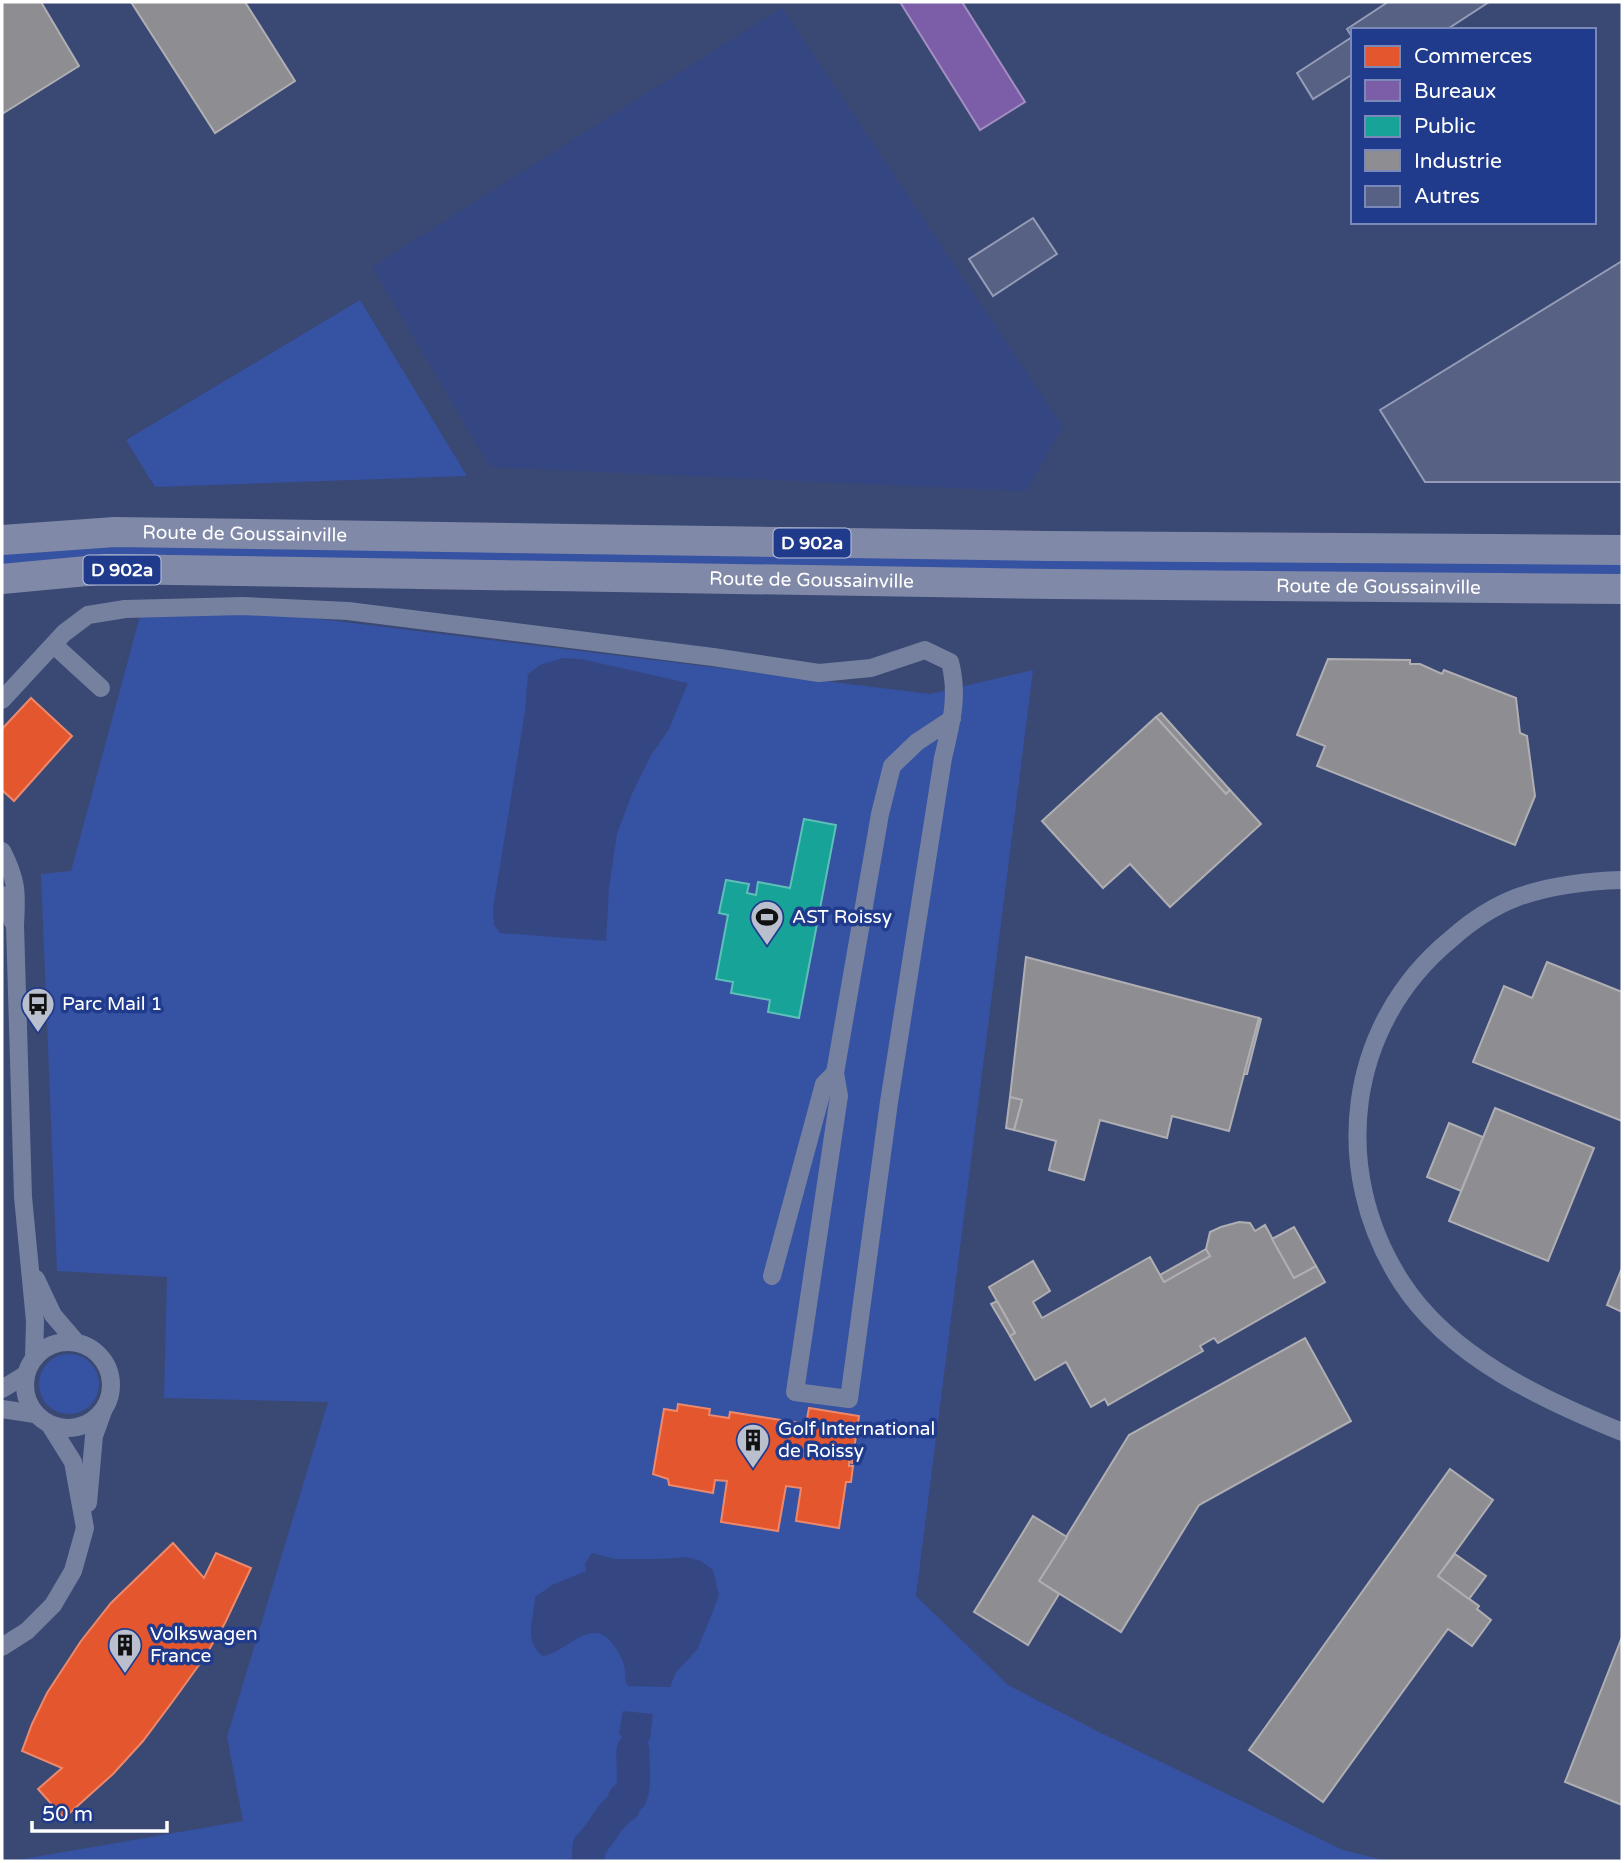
<svg xmlns="http://www.w3.org/2000/svg" width="1624" height="1863" font-family="'Varela Round',sans-serif">
	<style>
		.green { fill: #3652a2 }
		.water { fill: #354782 }
		.shops { fill: #e4572e; stroke: #ec896d; stroke-width: 2 }
		.offices { fill: #7b5ea7; stroke: #a38ec1; stroke-width: 2 }
		.public { fill: #17a398; stroke: #5dbfb7; stroke-width: 2 }
		.industry { fill: #8d8d92; stroke: #afafb3; stroke-width: 2 }
		.lines { fill: none; stroke-linecap: round; stroke-linejoin: round }
		.river { stroke: #354782; stroke-width: 33 }
		.building { fill: #566184; stroke: #959db6; stroke-width: 2 }
		.minor { stroke: #76819f; stroke-width: 18 }
		.primary { stroke: #8089a7; stroke-width: 30 }
		.labels { text-anchor: middle; dominant-baseline: central; stroke-width: 7; stroke-linejoin: round; paint-order: stroke }
		.shield { fill: #213b8c; stroke: #bcc4dc; stroke-width: 2 }
		.shield-label { font-size: 18px; font-weight: bold; fill: #fff }
		.street-label { font-size: 19px; fill: #fff; stroke: #213b8c }
		.poi-label { font-size: 19px; fill: #fff; stroke: #213b8c; text-anchor: start }
	</style>
	<rect width="100%" height="100%" fill="#3a4874"/>
	<g class="green">
		<path d="M360,300L467,476L155,487L126,440Z"/>
		<path d="M86,542L1622,558V580L2,572V548Z"/>
		<path d="M279,614L930,694L1033,670L916,1596L1008,1685L1099,1732L1343,1850L1387,1861H12L243,1821L227,1737L328,1402L164,1398L167,1277L57,1271L41,874L71,871L140,616Z"/>
		<circle cx="69" cy="1384" r="30"/>
	</g>
	<g class="water">
		<path d="M782,8L1063,427L1026,491L490,467L372,267Z"/>
		<path d="M563,658L581,659L688,683L668,731L651,755L632,794L617,834L609,888L606,941L500,933L494,925L493,909L525,711L528,674L540,665Z"/>
		<path d="M592,1553L615,1559H658L686,1557L701,1561L713,1570L719,1595L710,1619L697,1650L676,1672L670,1687L628,1686L626,1682C625,1666 624,1661 615,1647C592,1612 567,1653 543,1656C523,1642 534,1618 535,1597L552,1585L586,1571L585,1563Z"/>
		<path d="M623,1711L653,1714L650,1740L635,1750L630,1749L619,1733Z"/>
	</g>
	<g class="shops">
		<path d="M31,698L72,736L14,801L2,790V729Z"/>
		<path d="M678,1404L710,1409L709,1415L729,1418L730,1412L806,1424L809,1408L859,1416L852,1463L849,1462V1466H853L851,1482H846L839,1528L796,1521L801,1488L786,1486L778,1531L721,1522L727,1481L715,1480L713,1493L669,1485L668,1479L653,1474L664,1409L677,1411Z"/>
		<path d="M173,1543L204,1578L216,1553L251,1568L225,1623L204,1658L173,1701L143,1741L113,1774L64,1818L38,1789L62,1768L22,1751L32,1724L47,1693L81,1641L111,1603Z"/>
	</g>
	<path class="offices" d="M900,2H962L1025,102L980,130Z"/>
	<path class="public" d="M804,819L836,825L799,1018L768,1012L770,1000L731,993L733,982L716,979L728,915L719,913L726,880L749,884L747,893L756,895L758,882L790,888Z"/>
	<g class="industry">
		<path d="M2,2H41L79,66L2,114Z"/>
		<path d="M131,2H245L295,81L215,133Z"/>
		<path d="M1328,659L1410,660V664H1420L1442,674L1444,670L1516,698L1520,733L1527,736L1535,796L1515,845L1317,766L1325,746L1297,735Z"/>
		<path d="M1161,713L1230,790L1226,794L1156,717Z"/>
		<path d="M1156,717L1226,794L1230,790L1261,824L1170,907L1130,864L1103,888L1042,821Z"/>
		<path d="M1026,957L1259,1018L1229,1131L1172,1116L1167,1138L1100,1120L1084,1180L1049,1170L1056,1141L1014,1130L1022,1100L1010,1097Z"/>
		<path d="M1547,962L1622,992V1121L1473,1062L1504,986L1532,998Z"/>
		<path d="M1259,1018L1261,1019L1247,1074H1244Z"/>
		<path d="M1010,1097L1022,1100L1014,1130L1006,1128Z"/>
		<path d="M1495,1108L1594,1148L1548,1261L1449,1221Z"/>
		<path d="M1449,1123L1483,1137L1461,1191L1427,1177Z"/>
		<path d="M1239,1222L1250,1223L1255,1231L1265,1225L1294,1278L1316,1266L1325,1282L1218,1343L1214,1338L1200,1346L1203,1351L1108,1405L1105,1399L1091,1407L1066,1362L1035,1380L1010,1336L1015,1333L989,1287L1033,1261L1050,1291L1033,1302L1042,1318L1150,1257L1164,1282L1210,1256L1206,1249L1210,1232L1221,1227Z"/>
		<path d="M1294,1227L1316,1266L1294,1278L1272,1239Z"/>
		<path d="M1206,1249L1210,1256L1164,1282L1160,1275Z"/>
		<path d="M1622,1268V1312L1607,1305Z"/>
		<path d="M997,1301L1015,1333L1010,1336L991,1304Z"/>
		<path d="M1305,1338L1351,1421L1199,1505L1121,1632L1039,1581L1129,1435Z"/>
		<path d="M1450,1469L1493,1500L1438,1576L1479,1606L1477,1609L1491,1620L1472,1646L1448,1629L1323,1802L1249,1750Z"/>
		<path d="M1033,1516L1067,1537L1039,1581L1059,1594L1028,1645L974,1612Z"/>
		<path d="M1455,1554L1486,1576L1469,1599L1438,1576Z"/>
		<path d="M1622,1637V1805L1565,1782Z"/>
	</g>
	<g class="lines">
		<path class="river" d="M588,1861L589,1846C603,1834 608,1814 624,1806V1799L631,1796C636,1782 632,1765 633,1750"/>
	</g>
	<g class="building">
		<path d="M1388,2H1489L1446,30H1353V74L1313,99L1297,73L1352,37L1347,29Z"/>
		<path d="M1033,218L1057,254L993,296L969,259Z"/>
		<path d="M1622,261V482H1425L1380,410Z"/>
	</g>
	<g class="lines">
		<g class="minor">
			<path d="M54,645L101,688"/>
			<path d="M2,700L64,633L88,615L125,609L243,606L348,611L713,657L819,673L871,668L925,650L950,662C959,696 951,724 943,758L889,1102L849,1399L795,1392L839,1096L835,1073L880,814L892,766L917,742L952,719"/>
			<path d="M2,851C17,880 17,893 15,925L23,1197L35,1321L34,1358"/>
			<path d="M1622,880C1587,881 1552,885 1518,897C1494,906 1470,922 1451,939C1346,1025 1329,1171 1402,1283C1450,1357 1543,1400 1622,1432"/>
			<path d="M2,895L13,922"/>
			<path d="M772,1276L824,1084L835,1073"/>
			<path d="M36,1279L53,1315L77,1343"/>
			<circle cx="68" cy="1385" r="43"/>
			<path d="M2,1389L25,1375"/>
			<path d="M2,1409L35,1414"/>
			<path d="M88,1503L94,1436L103,1411"/>
			<path d="M2,1647L27,1631L53,1605L73,1571L85,1528L73,1462L50,1425"/>
		</g>
		<g class="primary">
			<path id="s1" d="M2,540L115,532L1049,546L1622,550"/>
			<path id="s2" d="M2,579L108,569L1054,584L1622,589"/>
		</g>
	</g>
	<defs>
		<symbol id="stadium-pin" viewBox="-11 -11 22 30"><path d="M0 17L-7.5 6A9.5 9.5 0 1 1 7.5 6Z" fill="#babfce" stroke="#213b8c"/><path d="M0-5a6.5 5 0 1 0 0 10a6.5 5 0 1 0 0-10ZM-3.5-1.8h7v3.6h-7Z" fill="#111"/></symbol>
		<symbol id="bus-pin" viewBox="-11 -11 22 30"><path d="M0 17L-7.5 6A9.5 9.5 0 1 1 7.5 6Z" fill="#babfce" stroke="#213b8c"/><path d="M-5-6H5V4H4V6H2V4H-2V6H-4V4H-5ZM-3.5-4V0h7V-4ZM-3.5 1.2v1.5H-2V1.2ZM2 1.2v1.5H3.5V1.2Z" fill="#111"/></symbol>
		<symbol id="building-pin" viewBox="-11 -11 22 30"><path d="M0 17L-7.5 6A9.5 9.5 0 1 1 7.5 6Z" fill="#babfce" stroke="#213b8c"/><path d="M-4-6H4V6H1V3H-1V6H-4ZM-2.5-4.3h1.7v1.8h-1.7ZM.8-4.3h1.7v1.8H.8ZM-2.5-1h1.7V.8h-1.7ZM.8-1h1.7V.8H.8Z" fill="#111"/></symbol>
	</defs>
	<g fill-rule="evenodd">
		<use href="#stadium-pin" x="748" y="898" width="38" height="52"/>
		<use href="#bus-pin" x="19" y="985" width="38" height="52"/>
		<use href="#building-pin" x="734" y="1421" width="38" height="52"/>
		<use href="#building-pin" x="106" y="1626" width="38" height="52"/>
	</g>
	<g class="labels">
		<g class="shield">
			<rect x="773.5" y="528.5" width="77" height="29" rx="5"/>
			<rect x="83.5" y="555.5" width="77" height="29" rx="5"/>
		</g>
		<g class="shield-label">
			<text x="812" y="543">D 902a</text>
			<text x="122" y="570">D 902a</text>
		</g>
		<g class="street-label">
			<text stroke="none"><textPath href="#s1" startOffset="243">Route de Goussainville</textPath></text>
			<text stroke="none"><textPath href="#s2" startOffset="810">Route de Goussainville</textPath></text>
			<text stroke="none"><textPath href="#s2" startOffset="1377">Route de Goussainville</textPath></text>
		</g>
		<g class="poi-label">
			<text x="792" y="917">AST Roissy</text>
			<text x="62" y="1004">Parc Mail 1</text>
			<text x="778" y="1429">Golf International<tspan x="778" dy="22">de Roissy</tspan></text>
			<text x="150" y="1634">Volkswagen<tspan x="150" dy="22">France</tspan></text>
		</g>
	</g>
	<rect width="1624" height="1863" fill="none" stroke="#ffffff" stroke-width="7"/>
	<rect x="1351" y="28" width="245" height="196" fill="#213b8c" stroke="#7a89ba" stroke-width="2"/>
	<rect x="1365" y="46" width="35" height="21" fill="#e4572e" stroke="#7a89ba" stroke-width="2"/>
	<text x="1414" y="63" font-size="21" fill="#ffffff">Commerces</text>
	<rect x="1365" y="80" width="35" height="21" fill="#7b5ea7" stroke="#7a89ba" stroke-width="2"/>
	<text x="1414" y="98" font-size="21" fill="#ffffff">Bureaux</text>
	<rect x="1365" y="116" width="35" height="21" fill="#17a398" stroke="#7a89ba" stroke-width="2"/>
	<text x="1414" y="133" font-size="21" fill="#ffffff">Public</text>
	<rect x="1365" y="150" width="35" height="21" fill="#8d8d92" stroke="#7a89ba" stroke-width="2"/>
	<text x="1414" y="168" font-size="21" fill="#ffffff">Industrie</text>
	<rect x="1365" y="186" width="35" height="21" fill="#566184" stroke="#7a89ba" stroke-width="2"/>
	<text x="1414" y="203" font-size="21" fill="#ffffff">Autres</text>
	<path d="M32 1821v10h135v-10" fill="none" stroke="#ffffff" stroke-width="3.5"/>
	<text x="42" y="1821" font-size="21" fill="#ffffff" stroke="#213b8c" stroke-width="5" paint-order="stroke">50 m</text>
</svg>
